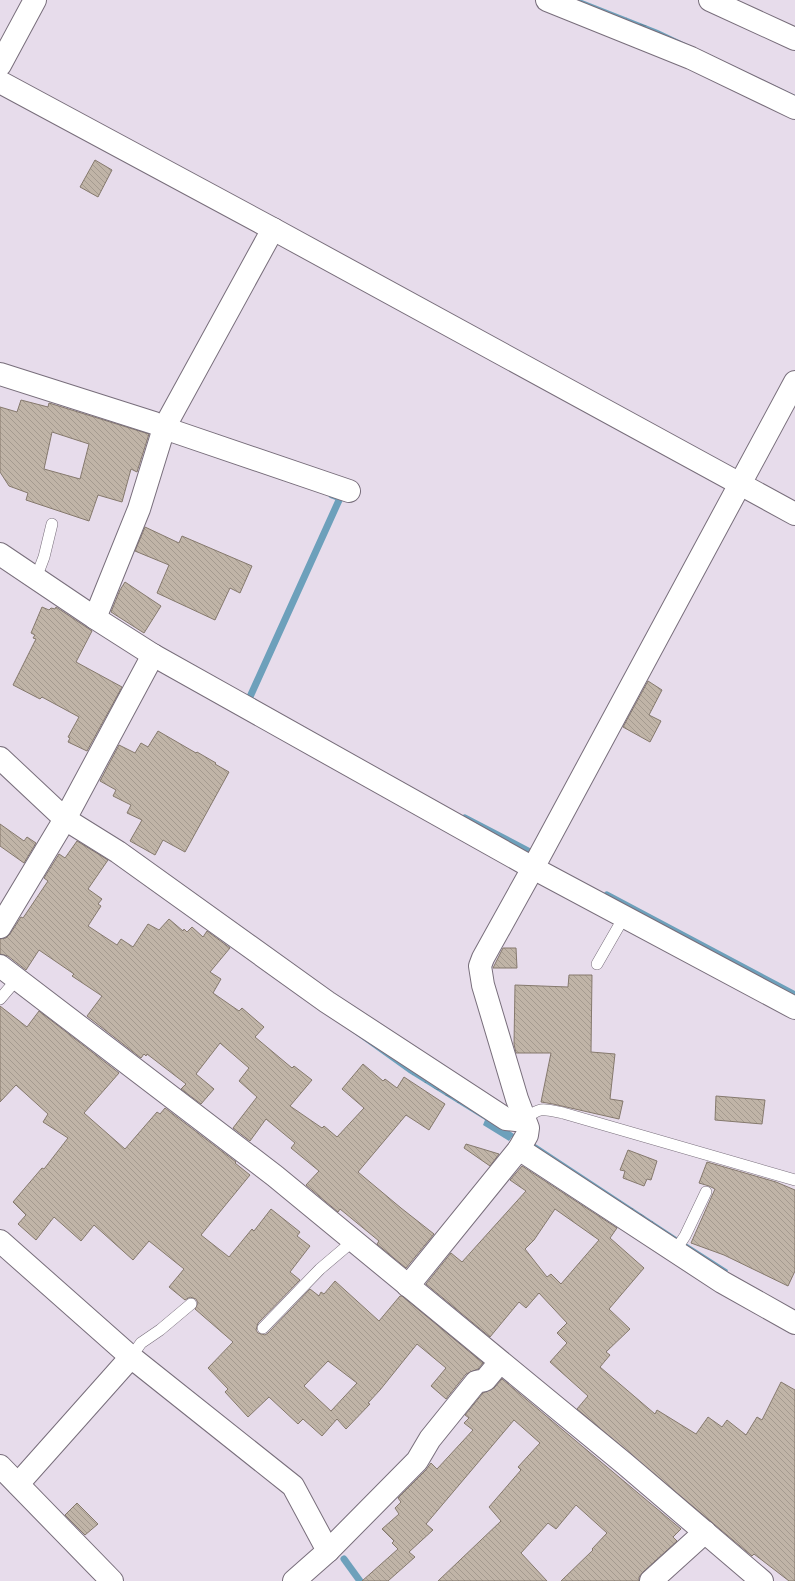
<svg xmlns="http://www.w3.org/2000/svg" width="795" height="1581" font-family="Cabin,sans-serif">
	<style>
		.water { fill: url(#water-ripples) }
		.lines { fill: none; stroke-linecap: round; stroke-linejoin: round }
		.stream { stroke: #6da0bb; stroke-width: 7 }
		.building { fill: url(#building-back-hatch); stroke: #85796d; fill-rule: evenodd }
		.lane-casing { stroke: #786e7b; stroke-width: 12 }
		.street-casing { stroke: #786e7b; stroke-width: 24 }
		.lane { stroke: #fff; stroke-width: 11 }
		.street { stroke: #fff; stroke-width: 22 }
	</style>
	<defs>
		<pattern id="water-ripples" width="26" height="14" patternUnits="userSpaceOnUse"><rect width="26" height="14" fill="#6da0bb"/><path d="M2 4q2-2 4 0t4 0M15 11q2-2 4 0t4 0" fill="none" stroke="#598197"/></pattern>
		<pattern id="building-back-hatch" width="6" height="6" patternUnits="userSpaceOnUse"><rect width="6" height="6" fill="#c0b4a7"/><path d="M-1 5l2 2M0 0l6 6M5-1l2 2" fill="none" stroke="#a49a8f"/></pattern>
	</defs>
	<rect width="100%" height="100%" fill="#e7dceb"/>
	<g class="water">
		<path d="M569,0H582L658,30L795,95V99Z"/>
		<path d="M215,934L488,1117L514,1134L537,1145L675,1236L728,1270L726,1275L533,1149L512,1137L509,1141L483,1125L485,1120L409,1073Z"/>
	</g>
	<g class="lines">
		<g class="stream">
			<path d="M254,702L249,699L340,498L332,495"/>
			<path d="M465,818L532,853"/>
			<path d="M607,895L795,995"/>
			<path d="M344,1559L360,1581"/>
		</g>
	</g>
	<g class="building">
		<path d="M95,160L112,170L98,197L80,187Z"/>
		<path d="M21,400L48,407L49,403L149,434L137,472L131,469L122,502L98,495L89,521L26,500L28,493L9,486L0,472V407L17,412ZM52,432L89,444L80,479L44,469Z"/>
		<path d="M145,527L179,543L182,536L252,566L240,593L230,588L215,620L157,593L169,565L135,551Z"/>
		<path d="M125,582L161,606L144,633L111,612L120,590Z"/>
		<path d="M42,607L49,610L51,608L55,609L56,607L92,631L76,662L122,687L87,751L68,742L70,738L68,737L79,717L42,697L40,699L13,685L36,639L33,638L35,635L31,633Z"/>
		<path d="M648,681L662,690L649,715L661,721L650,742L623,727Z"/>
		<path d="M158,731L196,753L197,752L216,763L215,764L229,772L185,852L163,840L155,855L130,841L142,820L127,813L131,805L113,796L116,790L100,781L119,745L135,753L141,743L148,747Z"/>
		<path d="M0,824L24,841L27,837L36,843L24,863L0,846Z"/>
		<path d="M77,841L108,860L88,889L102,899L98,904L101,906L88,926L117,945L121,939L133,947L148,924L159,930L169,919L183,931L184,929L187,932L192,927L203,937L207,931L230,948L210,972L221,979L213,993L239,1011L242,1008L264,1027L255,1037L292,1068L294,1066L312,1080L290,1106L322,1128L324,1126L337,1137L364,1108L342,1089L363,1064L383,1081L385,1079L397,1088L404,1077L445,1104L429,1130L406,1115L358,1172L401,1208L434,1234L406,1268L377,1244L379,1241L340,1209L338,1212L306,1185L319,1171L291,1148L295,1143L266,1119L250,1141L233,1128L257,1097L239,1081L249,1068L220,1043L196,1074L214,1089L201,1104L181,1089L186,1084L147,1054L146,1056L144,1054L141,1058L87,1016L102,996L72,976L74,974L39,950L26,970L8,956L0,954V939L6,938L10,934L21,917L23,918L48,881L44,878L59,854L65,858Z"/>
		<path d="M503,948H516L517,968H493Z"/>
		<path d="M569,975H592L591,1052L615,1054L610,1099L623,1101L619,1119L553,1104L541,1102L551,1053H516L514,1044L515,985L568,987Z"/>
		<path d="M0,1006L27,1027L39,1011L119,1073L84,1113L125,1149L157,1112L160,1114L165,1108L236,1162L235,1163L250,1175L201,1235L229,1257L252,1229L254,1231L271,1209L300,1232L297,1236L310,1246L290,1272L300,1280L258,1323L256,1330L258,1333L265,1335L268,1333L310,1289L319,1296L321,1292L324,1294L335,1281L379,1321L400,1296H402L483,1363L478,1369L466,1374L446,1399L431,1386L446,1368L417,1344L380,1390L368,1403L370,1404L346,1429L337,1419L322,1436L303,1419L298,1424L269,1397L248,1417L225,1392L228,1389L208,1368L233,1342L195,1309L198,1303L196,1299L190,1297L185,1300L169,1287L184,1269L149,1241L133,1260L94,1225L81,1241L54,1217L36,1240L18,1224L26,1215L13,1202L42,1168L44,1169L68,1138L43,1122L48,1114L16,1085L0,1102ZM328,1361L357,1383L331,1411L304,1386Z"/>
		<path d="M716,1096L765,1100L762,1124L715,1120Z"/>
		<path d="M466,1144L499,1154L490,1166L464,1148Z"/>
		<path d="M628,1150L657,1161L651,1180L647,1179L644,1186L623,1178L625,1171L620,1170Z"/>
		<path d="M707,1162L776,1182L795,1190V1271L788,1286L724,1255L691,1243L715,1189L709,1186L699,1183Z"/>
		<path d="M522,1166L617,1228L610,1238L644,1268L609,1309L630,1329L606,1352L610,1355L600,1367L655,1414L657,1410L696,1434L708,1417L722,1427L727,1420L746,1435L757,1417L762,1420L781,1382L795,1390V1581H789L754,1554L752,1556L577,1409L588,1396L550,1362L567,1343L557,1333L567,1323L539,1293L526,1308L519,1302L490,1337L426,1284L451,1253L462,1262L526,1191L510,1180ZM555,1209L599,1240L561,1284L551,1274L547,1277L525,1249L534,1240Z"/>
		<path d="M502,1379L681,1529L673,1537L677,1541L643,1572L639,1577V1581H561L593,1550L592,1549L607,1533L576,1505L556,1529L548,1523L521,1553L547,1581H438L501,1521L489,1507L521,1470L518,1467L540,1443L514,1420L426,1524L433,1530L409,1552L415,1557L388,1581H362L398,1549L392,1543L394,1541L382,1529L399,1514L395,1508L401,1502L398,1498L426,1470L431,1463L437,1469L473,1430L464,1423L469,1418L465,1415L483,1393L494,1388Z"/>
		<path d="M77,1503L98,1524L85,1535L65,1515Z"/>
	</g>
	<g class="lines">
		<defs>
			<g id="lane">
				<path d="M36,578L44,557L52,524"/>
				<path d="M597,964L624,917"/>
				<path d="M0,999L17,979"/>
				<path d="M525,1119C541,1106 544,1109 563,1113L795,1180"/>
				<path d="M675,1251L685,1236L706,1192"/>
				<path d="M263,1328L320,1269L353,1241"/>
				<path d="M131,1357L141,1343L160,1330L191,1304"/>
			</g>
			<g id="street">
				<path d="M547,0L691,58L795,108"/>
				<path d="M710,0L795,39"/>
				<path d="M0,65L35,0"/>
				<path d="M0,82L273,229L795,514"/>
				<path d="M0,374L154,423L164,428L349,491"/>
				<path d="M0,554L95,618L153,655L533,868L795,1008"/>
				<path d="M95,618L139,509L164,428L273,229"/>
				<path d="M0,758L65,819L118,852L327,1002L506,1119L516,1120L525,1119"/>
				<path d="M0,927L65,819L153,655"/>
				<path d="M0,966L275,1176L625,1464L762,1581"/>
				<path d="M519,1149L722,1282L795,1323"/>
				<path d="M0,1241L131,1357"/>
				<path d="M408,1286L519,1149L527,1135L528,1128L517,1099L483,985L480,966L483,958L533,868L795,382"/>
				<path d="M0,1466L112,1581"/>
				<path d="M18,1484L131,1357L293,1486L328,1551"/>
				<path d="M294,1581L328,1551L417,1461L430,1439L476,1382L485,1380L500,1362"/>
				<path d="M651,1581L705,1532"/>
			</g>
		</defs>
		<use href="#lane" class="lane-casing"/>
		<use href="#street" class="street-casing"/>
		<use href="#lane" class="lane"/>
		<use href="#street" class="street"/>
	</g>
</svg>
